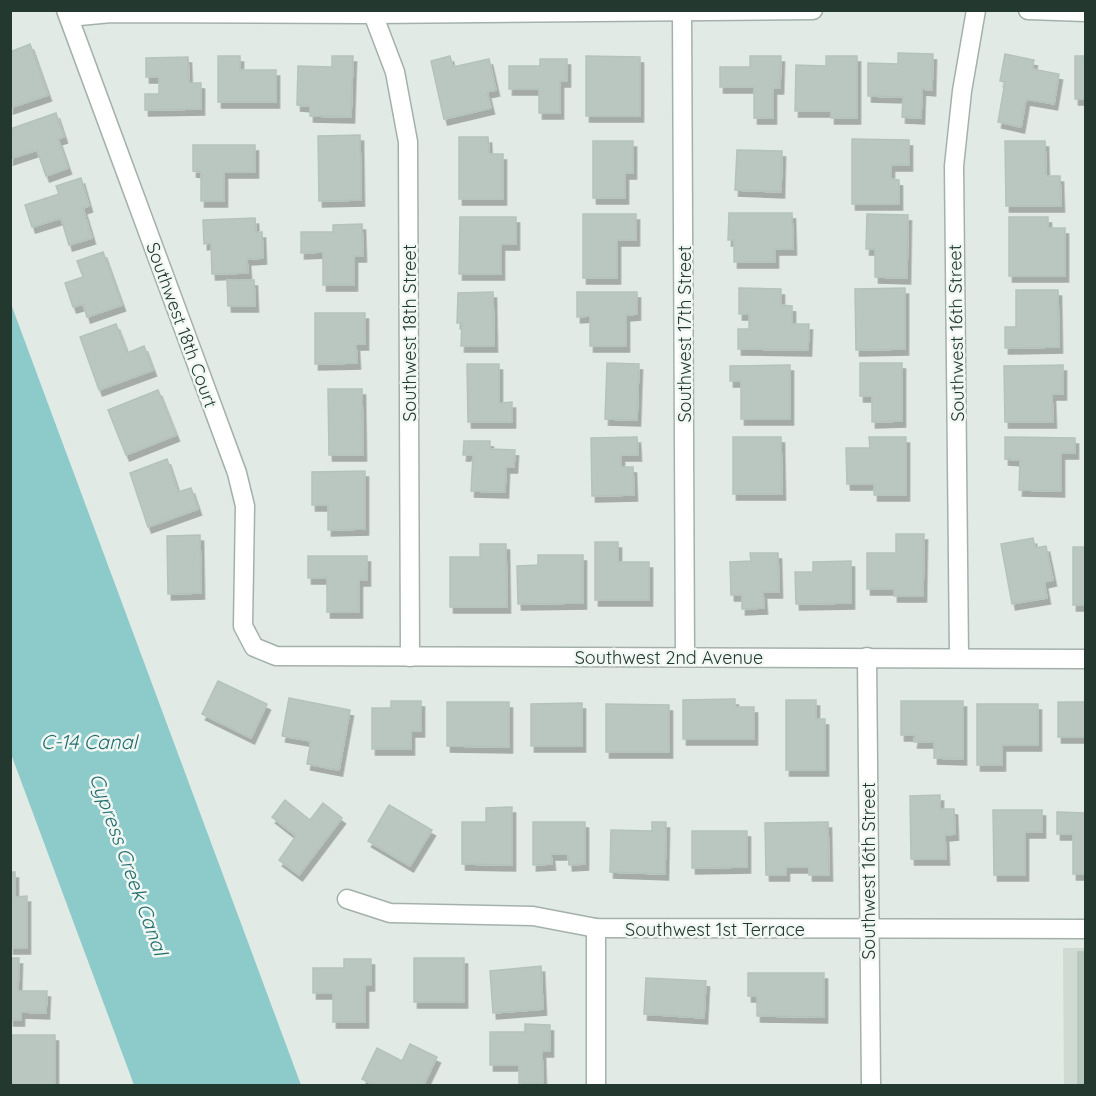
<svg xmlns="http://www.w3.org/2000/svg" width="1096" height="1096" font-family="Quicksand,sans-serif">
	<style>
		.built { fill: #cfdad3 }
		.water { fill: #8dcaca }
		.building { fill: #b9c7c0; stroke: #b4c3ba; stroke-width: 1.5; filter: url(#shadow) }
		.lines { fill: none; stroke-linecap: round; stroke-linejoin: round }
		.street-casing { stroke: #a4b1ab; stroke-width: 21 }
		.street { stroke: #fff; stroke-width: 18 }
		.labels { text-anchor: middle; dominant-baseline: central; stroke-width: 5; stroke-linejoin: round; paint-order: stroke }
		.street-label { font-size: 18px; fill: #233930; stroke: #f1f7f3 }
		.water-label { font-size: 20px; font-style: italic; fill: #236e6f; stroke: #f1f7f3 }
	</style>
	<defs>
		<filter id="shadow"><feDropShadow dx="3.5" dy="6" stdDeviation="0" flood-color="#0004"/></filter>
	</defs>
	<rect width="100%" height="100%" fill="#e1eae5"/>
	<path class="built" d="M1063,948H1085V1085H1064Z"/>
	<path class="water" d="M11,304L301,1085H134L11,754Z"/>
	<g class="building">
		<path d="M30,44L48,95L10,108V52Z"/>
		<path d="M898,53L933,54L932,90L922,89L921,118L902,117L903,97L868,96V63L898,64Z"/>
		<path d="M1005,54L1034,60L1032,69L1059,74L1054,104L1026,99L1021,127L998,122L1005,82L1000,81Z"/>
		<path d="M218,56H240V70H276V102H218Z"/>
		<path d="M332,56H353L351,117L310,116V106L297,105L298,66L332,67Z"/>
		<path d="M450,56L453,67L489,59L496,90L487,92L491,108L444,119L431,61Z"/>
		<path d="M586,56L640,57V116H586Z"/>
		<path d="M750,56H781L780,88H773V118H754V87H720V67H750Z"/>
		<path d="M826,56H857V118H831V111H795L796,65L826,66Z"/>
		<rect x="1075" y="56" width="11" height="43"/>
		<path d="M188,57L189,83H201V109L145,110V94H159V77H146V58Z"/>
		<path d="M540,59H567V81H560V113H539V89H509V66H540Z"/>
		<path d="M56,113L64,137L58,139L68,168L46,176L37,150L10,159V129Z"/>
		<path d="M360,135L361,200L319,201L318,136Z"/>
		<path d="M459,137H488L489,154H503V199H459Z"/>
		<path d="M852,139L909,140V165H891V179L899,180V204H852Z"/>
		<path d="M593,141H633V173H625V198H593Z"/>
		<path d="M1005,141H1045L1046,176H1060L1061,206H1006Z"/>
		<path d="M193,145H255V172H224V201H201V172L193,171Z"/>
		<path d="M737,150L782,151L781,192L735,190Z"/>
		<path d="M81,178L89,206L83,208L92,238L69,245L61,218L32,227L25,205L59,194L56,186Z"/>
		<path d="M729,213H792L793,249H775V262H734V240H728Z"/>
		<path d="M583,214H636V240H617V278H583Z"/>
		<path d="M867,214L908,215L907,278L875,277V249H866Z"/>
		<path d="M460,217H516V244H501V274H459Z"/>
		<path d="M1009,217H1048V228H1065V276H1009Z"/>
		<path d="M255,218L256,233L262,232L263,258L247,259L248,273L212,274L211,243L204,244L203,220Z"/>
		<path d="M362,224L363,256H354V285H323V252L301,253V232H333V225Z"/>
		<path d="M103,252L122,305L87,317L83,304L73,307L65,283L83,277L77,261Z"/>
		<path d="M227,280H254L255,306H228Z"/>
		<path d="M739,288L781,289V305L792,306V324H809L808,350L738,349V329H749V314H739Z"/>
		<path d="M905,288V349L856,350L855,289Z"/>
		<path d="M1016,290H1058L1059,347L1005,348V327H1016Z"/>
		<path d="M493,292L494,346H461L462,323H457L458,293Z"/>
		<path d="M577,292H637V314L626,315V346H590V316L577,317Z"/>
		<path d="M315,313H365V344H356L357,363L315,364Z"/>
		<path d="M116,324L127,353L144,346L153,370L99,390L80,337Z"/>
		<path d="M607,363L639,364L637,420L605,419Z"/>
		<path d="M860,363H902V421L872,422V396H860Z"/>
		<path d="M467,364H499V403L512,402V422H468Z"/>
		<path d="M790,365V419H741V381H730V366Z"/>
		<path d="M1063,365V394H1052L1053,422H1005L1004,366Z"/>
		<path d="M328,389H362L363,455H329Z"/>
		<path d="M158,390L176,435L126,455L108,410Z"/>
		<path d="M637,437L638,455H621V467H633L634,495L592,496L591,438Z"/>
		<path d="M733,437H781L782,494H733Z"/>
		<path d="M869,437H906V495H874V484H847L846,448H870Z"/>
		<path d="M1005,437L1075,438V453H1061V491L1019,490L1020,460L1005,459Z"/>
		<path d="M464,441H490V449L515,450L514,467H506L505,492L471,491L473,455H463Z"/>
		<path d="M167,459L178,492L191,488L198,509L148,527L130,473Z"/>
		<path d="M365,471V529L328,530V505H312V472Z"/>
		<path d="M896,534H924L923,596H894V589H867V553H896Z"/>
		<path d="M200,535L201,593L168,594L167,536Z"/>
		<path d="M1033,538L1035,548L1046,546L1053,580L1044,582L1047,598L1012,604L1001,544Z"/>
		<path d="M595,542H618V562H649V600H595Z"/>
		<path d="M480,544H506L507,607H450V557H480Z"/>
		<rect x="1073" y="547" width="13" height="58"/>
		<path d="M750,553H778L779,592H763L764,608L742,609V595H731L730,562L751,561Z"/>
		<path d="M538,555H583V603L518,604L517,566L538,565Z"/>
		<path d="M308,556H367V580H359V612H327V578H308Z"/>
		<path d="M851,561V603L796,604L795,572H813V562Z"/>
		<path d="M218,681L267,704L251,738L202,714Z"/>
		<path d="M289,698L350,710L339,770L307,764L311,741L282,736Z"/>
		<path d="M735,699V707H754V739H683V700Z"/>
		<path d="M786,700H816V719H825V770H786Z"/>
		<path d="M391,701H421V731H411V749H372V708H391Z"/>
		<path d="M901,701H963V759L934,758V742H914L915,735H901Z"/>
		<path d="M447,702H509V747L447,746Z"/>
		<rect x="1058" y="702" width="28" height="35"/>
		<path d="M582,703V746H531V704Z"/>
		<path d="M606,704L669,705V752H606Z"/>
		<path d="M977,704H1038V745H1002V765H977Z"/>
		<path d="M940,795V809H954L955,834L945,835L946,859H911L910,796Z"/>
		<path d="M285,800L310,820L323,803L342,818L299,875L279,860L296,836L272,817Z"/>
		<path d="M389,805L432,830L410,866L368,841Z"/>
		<path d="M512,807V865L462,864V822H486V808Z"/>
		<path d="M993,810H1042V832H1025V875H994Z"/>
		<path d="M1057,812L1086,813V874H1073V834H1057Z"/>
		<path d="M533,822H585V864L569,865L568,854H551L552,864L533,865Z"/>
		<path d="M652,822H666L665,874L610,872L611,830L652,831Z"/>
		<path d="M828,822L829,875H809V867H786V875H766L765,823Z"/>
		<path d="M692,831H747V867L692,868Z"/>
		<path d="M10,872H15V897L27,896V948H10Z"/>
		<rect x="1078" y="952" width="8" height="134"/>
		<path d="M10,958H19L18,991H47L46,1013L21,1012V1020H10Z"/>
		<rect x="414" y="958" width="50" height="44"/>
		<path d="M344,959H371V985H365V1022H333V993H313V968H344Z"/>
		<path d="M541,966L543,1009L493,1013L490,971Z"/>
		<path d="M748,973H824V1017L757,1016V996H748Z"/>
		<path d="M646,978L706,981L704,1018L644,1014Z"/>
		<path d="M525,1024L550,1025V1051H542L543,1083H519V1065H490V1032H525Z"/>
		<rect x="10" y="1035" width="45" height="51"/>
		<path d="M410,1044L437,1057L423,1086H375L362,1079L377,1048L402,1061Z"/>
	</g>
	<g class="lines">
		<defs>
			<g id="street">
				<path d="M66,10L237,473L245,506L243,626L254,647L276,656L1086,659"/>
				<path d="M1028,10L1086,12"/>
				<path d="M682,11L685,657"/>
				<path d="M373,14L395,72L408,142L410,657"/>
				<path d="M69,17L111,13L373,14L813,10"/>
				<path d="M867,657L871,1086"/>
				<path d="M959,657L954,166L962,91L976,10"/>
				<path d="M347,899L390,913L533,916L596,928L1086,929"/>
				<path d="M596,1086V928"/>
			</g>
		</defs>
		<use href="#street" class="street-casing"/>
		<use href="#street" class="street"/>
	</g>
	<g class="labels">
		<g class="street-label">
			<text transform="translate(182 325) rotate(70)">Southwest 18th Court</text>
			<text transform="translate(409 333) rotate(-90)">Southwest 18th Street</text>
			<text transform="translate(956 333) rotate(-91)">Southwest 16th Street</text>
			<text transform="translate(684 334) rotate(-90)">Southwest 17th Street</text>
			<text x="669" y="657">Southwest 2nd Avenue</text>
			<text transform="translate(868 871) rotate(-90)">Southwest 16th Street</text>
			<text x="715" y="929">Southwest 1st Terrace</text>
		</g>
		<g class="water-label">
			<text x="89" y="741">C-14 Canal</text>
			<text transform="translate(129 864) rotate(70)">Cypress Creek Canal</text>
		</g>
	</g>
	<rect width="1096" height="1096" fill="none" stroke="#233930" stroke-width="24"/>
</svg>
